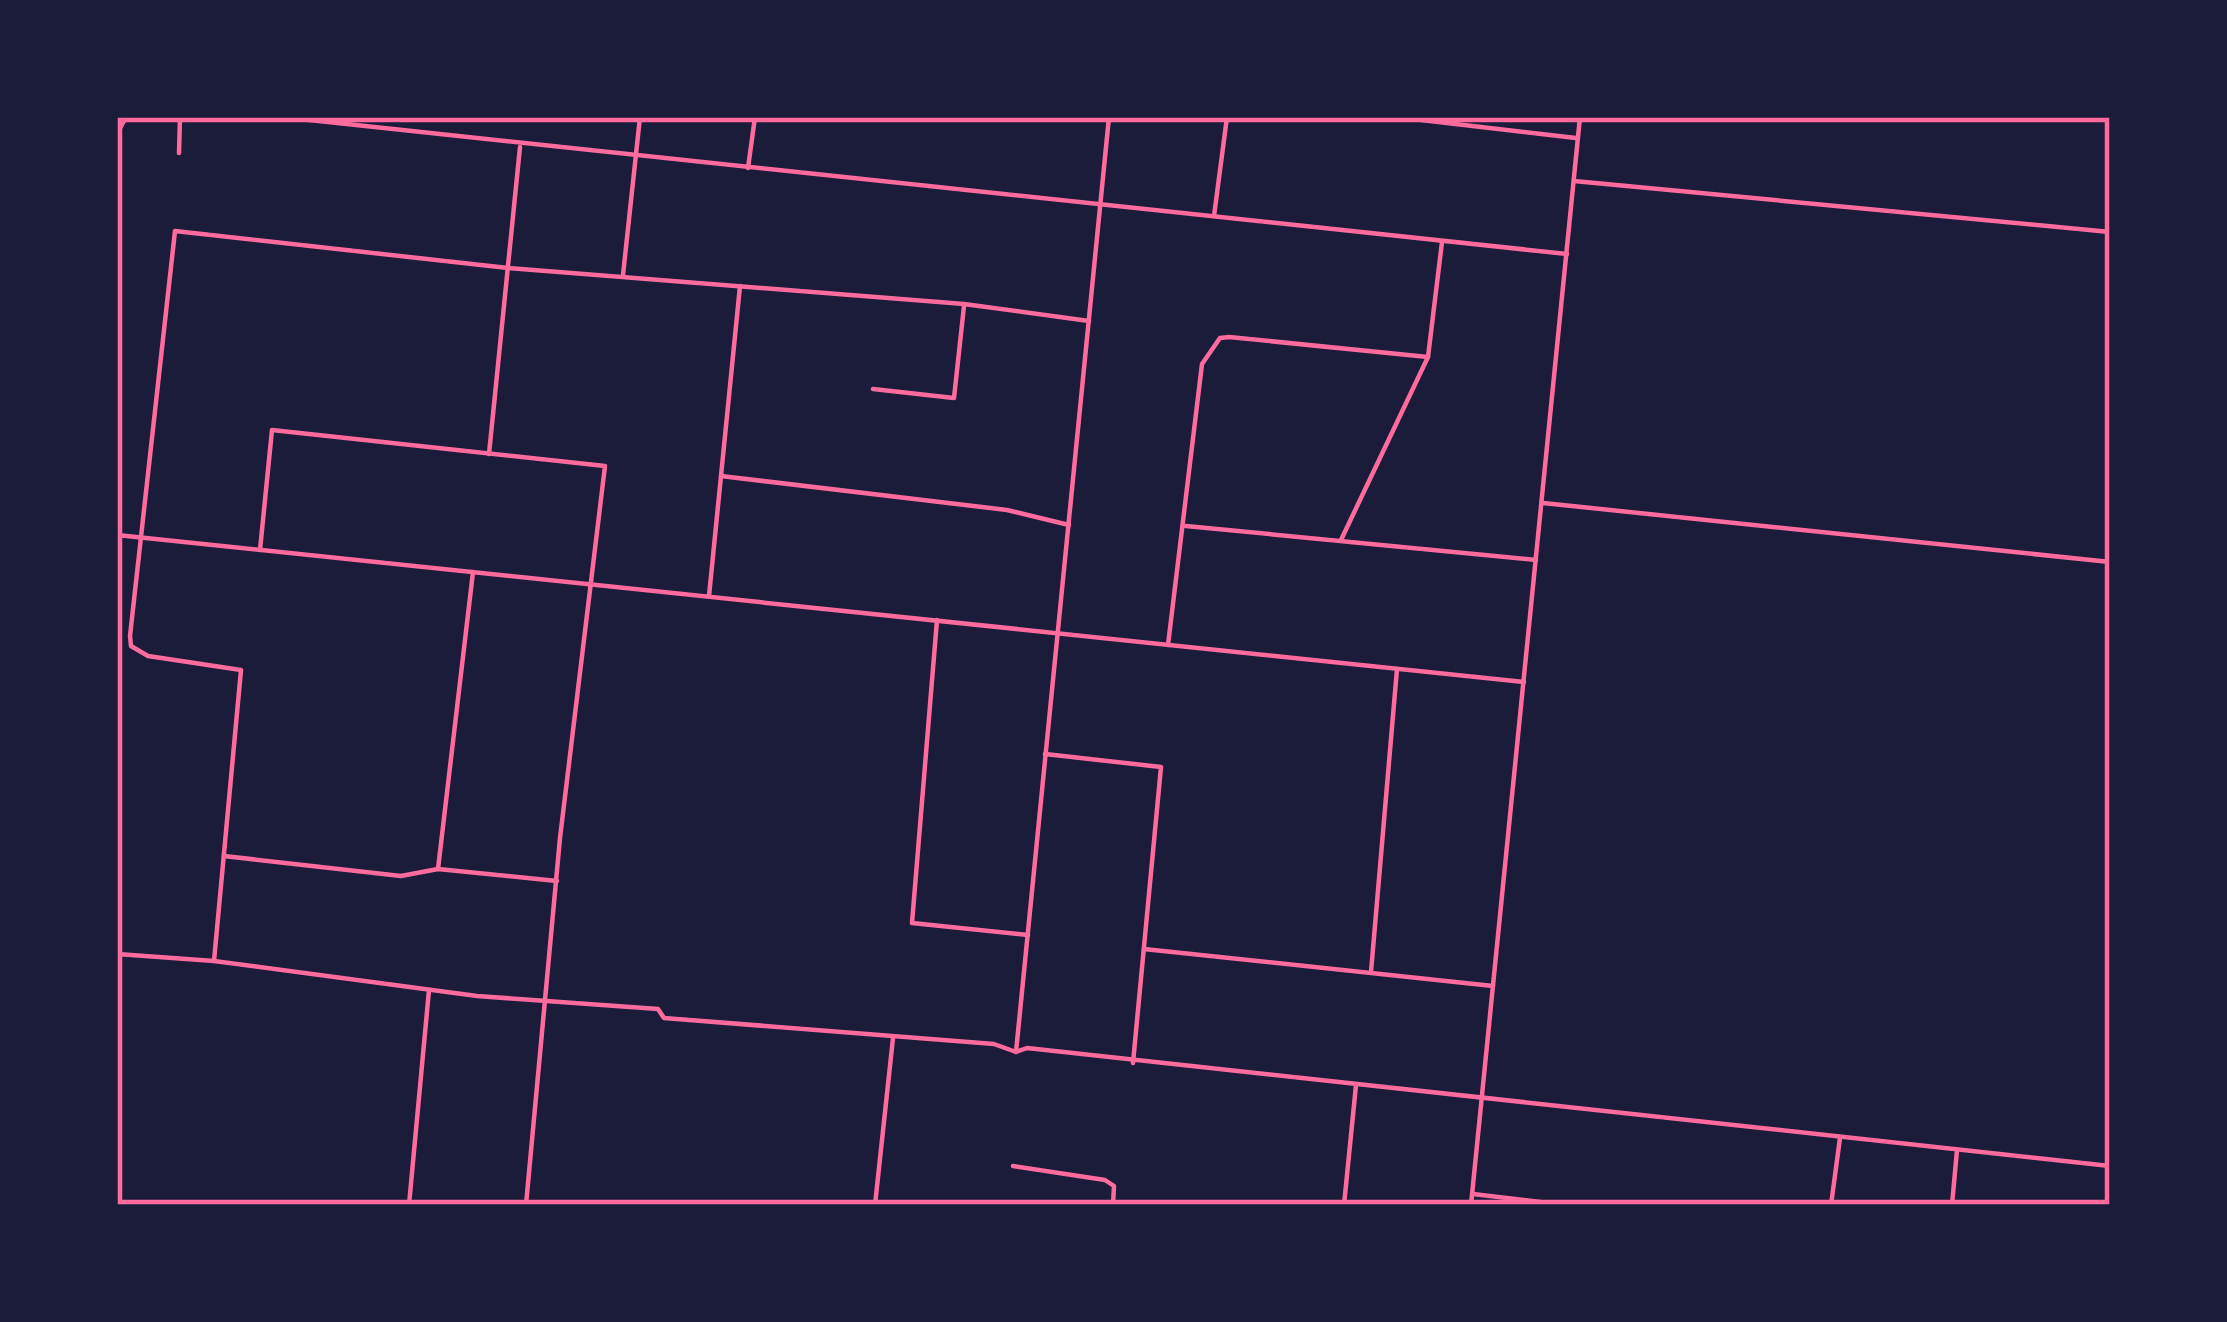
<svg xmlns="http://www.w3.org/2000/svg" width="2227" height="1322" font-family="Lato,sans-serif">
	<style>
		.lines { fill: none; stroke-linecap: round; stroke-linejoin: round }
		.minor { stroke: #ff6b9d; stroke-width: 4.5 }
		.neatline { fill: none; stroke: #ff6b9d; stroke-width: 4.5 }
	</style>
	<rect width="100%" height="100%" fill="#1b1b3a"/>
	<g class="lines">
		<g class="minor">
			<path d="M281,117L1567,254"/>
			<path d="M1421,120L1576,138"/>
			<path d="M117,134L126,117"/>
			<path d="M179,153L180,117"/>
			<path d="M748,168L755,117"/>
			<path d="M1574,181L2110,232"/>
			<path d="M1214,216L1227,117"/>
			<path d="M623,275L640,117"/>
			<path d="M873,389L954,398L964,306"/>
			<path d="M489,454L520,147"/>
			<path d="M721,476L1007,510L1069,525"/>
			<path d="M1543,503L2110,562"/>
			<path d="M1186,526L1536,560"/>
			<path d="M117,535L1524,682"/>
			<path d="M1341,540L1428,357L1442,242"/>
			<path d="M260,550L272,430L605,466L560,838L526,1205"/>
			<path d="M709,596L740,286"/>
			<path d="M937,620L912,923L1028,935"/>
			<path d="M1168,645L1202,364L1220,338L1229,337L1428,357"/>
			<path d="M1045,754L1161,767L1133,1063"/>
			<path d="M224,856L401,876L438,869L557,881"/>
			<path d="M438,869L473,572"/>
			<path d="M1144,949L1493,986"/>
			<path d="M117,954L214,961L477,996L658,1009L664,1018L994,1044L1016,1052L1027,1048L2110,1166"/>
			<path d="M214,961L241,670L148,656L131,646L130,636L175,231L508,268L964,304L1089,321"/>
			<path d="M1371,972L1397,669"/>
			<path d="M1016,1052L1109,117"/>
			<path d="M1013,1166L1105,1180L1114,1186L1113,1205"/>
			<path d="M1473,1194L1566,1205"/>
			<path d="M409,1205L429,990"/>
			<path d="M875,1205L893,1038"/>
			<path d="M1344,1205L1356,1085"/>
			<path d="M1471,1205L1580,117"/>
			<path d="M1831,1205L1840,1138"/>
			<path d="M1952,1205L1957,1150"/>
		</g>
	</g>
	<rect width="2227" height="1322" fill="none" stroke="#1b1b3a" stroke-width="240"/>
	<rect x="120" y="120" width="1987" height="1082" class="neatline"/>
</svg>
